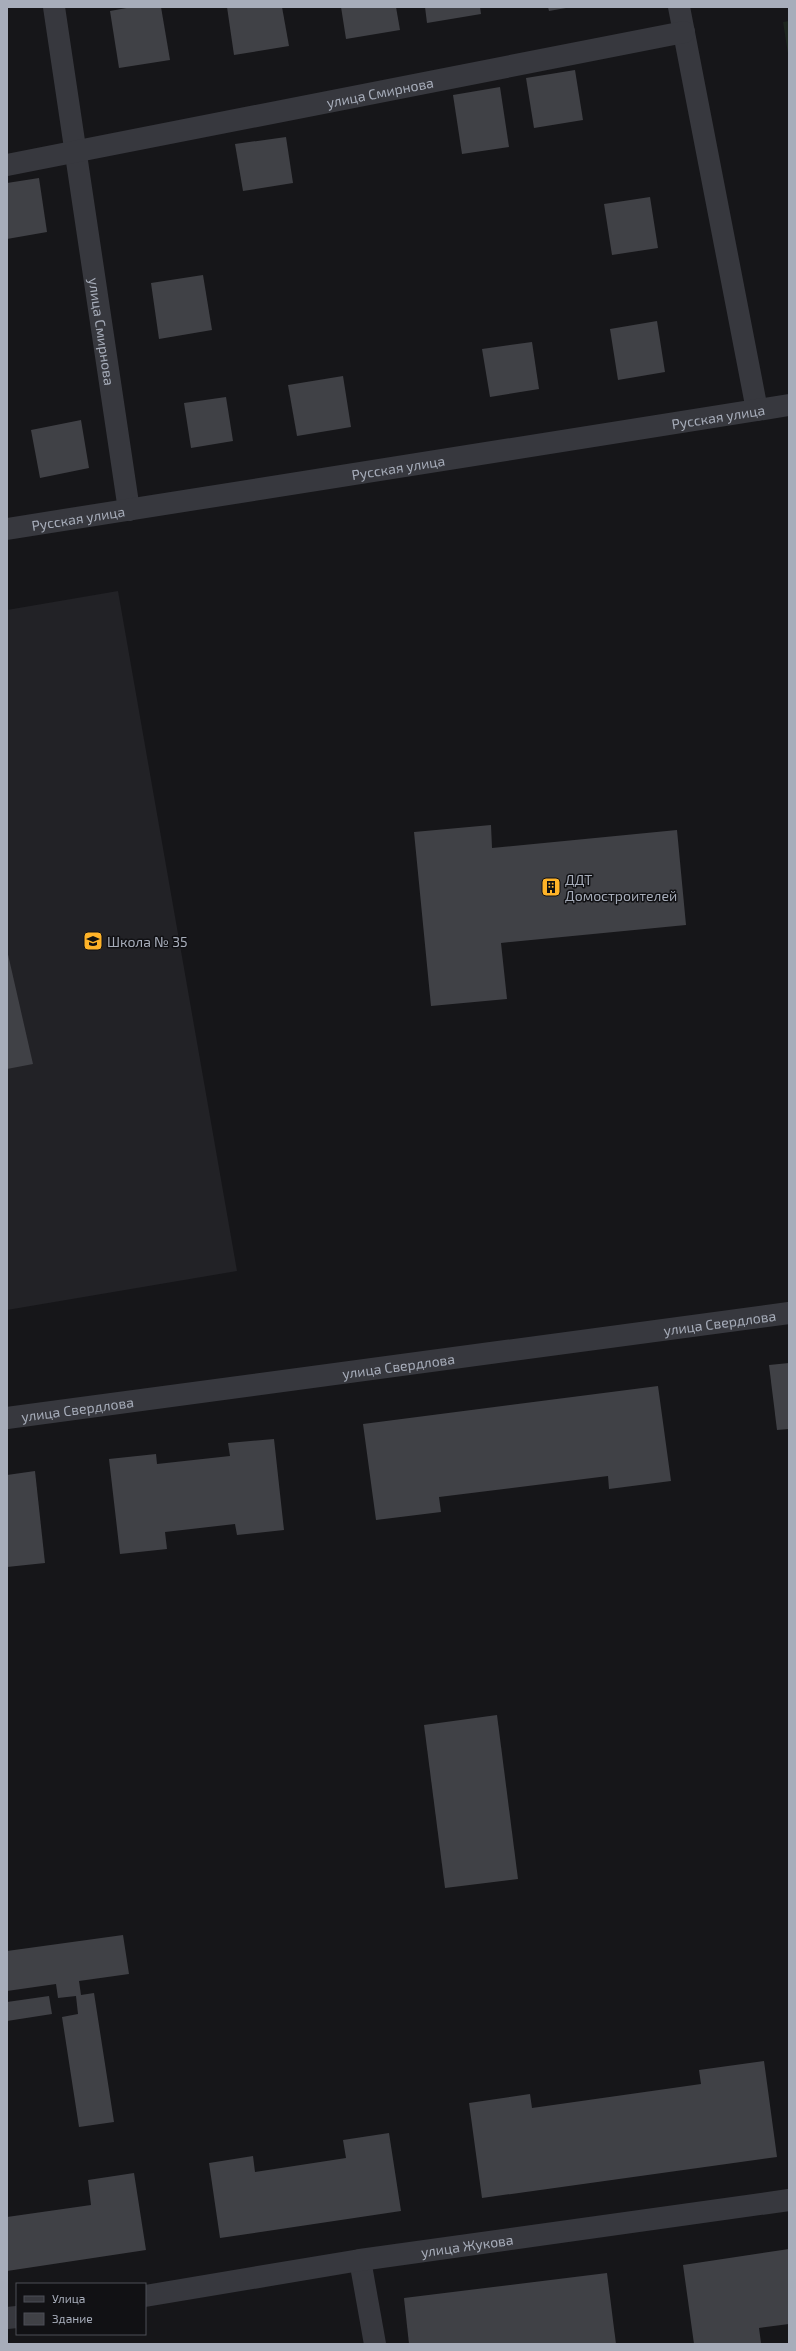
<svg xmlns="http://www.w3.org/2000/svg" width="796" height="2351" font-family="'Exo 2',sans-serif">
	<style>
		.built { fill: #222226 }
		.green { fill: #1c241d }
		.building { fill: #404146 }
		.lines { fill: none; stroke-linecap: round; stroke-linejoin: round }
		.street { stroke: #37383e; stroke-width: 22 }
		.labels { text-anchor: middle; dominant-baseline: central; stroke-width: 3; stroke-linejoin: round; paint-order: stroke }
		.street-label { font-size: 14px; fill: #a7adba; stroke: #111114 }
		.poi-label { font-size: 14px; fill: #a7adba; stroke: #111114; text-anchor: start }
	</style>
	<rect width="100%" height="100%" fill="#161619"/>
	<path class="built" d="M118,591L237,1271L7,1310V610Z"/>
	<path class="green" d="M789,21V60L783,22Z"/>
	<g class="building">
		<path d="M132,7H161L170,60L119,68L110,11Z"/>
		<path d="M227,7H282L289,46L234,55Z"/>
		<path d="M341,7H396L400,30L346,39Z"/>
		<path d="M425,7H480L481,14L427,23Z"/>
		<path d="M548,7H566V8L549,11Z"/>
		<path d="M575,70L583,120L534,128L526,78Z"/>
		<path d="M500,87L509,147L462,154L453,95Z"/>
		<path d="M286,137L293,183L243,191L235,144Z"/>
		<path d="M39,178L47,232L7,239V183Z"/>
		<path d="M650,197L658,248L612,255L604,204Z"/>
		<path d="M203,275L212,330L159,339L151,283Z"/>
		<path d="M657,321L665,372L618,380L610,329Z"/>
		<path d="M532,342L539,389L490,397L482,349Z"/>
		<path d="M343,376L351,427L297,436L288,385Z"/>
		<path d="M226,397L233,441L191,448L184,403Z"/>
		<path d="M81,420L89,468L40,478L31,430Z"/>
		<path d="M491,825L492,848L677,830L686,925L501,943L507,999L431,1006L414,832Z"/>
		<path d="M7,950L33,1064L7,1069Z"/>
		<path d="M789,1363V1429L777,1430L769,1365Z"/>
		<path d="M658,1386L671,1481L609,1489L608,1476L439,1497L441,1512L376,1520L363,1424Z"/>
		<path d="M274,1439L284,1530L237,1535L235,1524L165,1532L167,1549L120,1554L109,1459L156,1454L157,1464L230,1456L228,1443Z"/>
		<path d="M35,1471L45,1563L7,1567V1475Z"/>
		<path d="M497,1715L518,1879L445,1888L424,1725Z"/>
		<path d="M123,1935L129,1974L79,1981L81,1995L94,1993L114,2122L79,2127L62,2017L78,2014L76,1996L58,1998L56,1984L7,1991V1951Z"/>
		<path d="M49,1996L52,2014L7,2021V2002Z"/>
		<path d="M764,2061L777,2157L482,2198L469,2103L530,2094L532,2108L701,2084L699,2070Z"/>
		<path d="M389,2133L401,2211L220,2238L209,2163L253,2156L255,2172L346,2158L343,2140Z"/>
		<path d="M134,2173L146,2250L7,2271V2217L91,2205L88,2180Z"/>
		<path d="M789,2249V2324L759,2328L761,2343L694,2344L683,2265Z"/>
		<path d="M607,2273L616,2344H409L404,2298Z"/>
	</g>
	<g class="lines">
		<g class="street">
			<path id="s1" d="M54,7L129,510"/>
			<path d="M679,7L757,410"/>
			<path id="s2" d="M7,165L684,32"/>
			<path id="s3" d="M7,529L789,405"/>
			<path id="s4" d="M7,1418L789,1313"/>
			<path d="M360,2260L375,2344"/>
			<path id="s5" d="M145,2296L360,2260L789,2200"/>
			<path d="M7,2318L17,2317"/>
		</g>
	</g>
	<defs>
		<symbol id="building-square" viewBox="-11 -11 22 22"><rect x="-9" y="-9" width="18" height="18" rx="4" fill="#ffb328" stroke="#111114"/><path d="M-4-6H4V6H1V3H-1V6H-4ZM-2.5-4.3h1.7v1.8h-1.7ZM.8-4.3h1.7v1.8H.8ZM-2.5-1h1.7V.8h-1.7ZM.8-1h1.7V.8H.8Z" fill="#111"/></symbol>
		<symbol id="school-square" viewBox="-11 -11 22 22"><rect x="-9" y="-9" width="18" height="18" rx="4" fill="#ffb328" stroke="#111114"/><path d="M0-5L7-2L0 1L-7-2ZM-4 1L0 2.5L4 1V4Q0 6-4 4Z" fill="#111"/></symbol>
	</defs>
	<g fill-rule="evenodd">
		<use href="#building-square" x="540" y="876" width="22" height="22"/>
		<use href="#school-square" x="82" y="930" width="22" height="22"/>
	</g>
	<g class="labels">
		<g class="street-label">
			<text stroke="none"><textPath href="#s2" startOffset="380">улица Смирнова</textPath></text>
			<text stroke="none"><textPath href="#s1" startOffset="328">улица Смирнова</textPath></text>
			<text stroke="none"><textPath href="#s3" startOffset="720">Русская улица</textPath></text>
			<text stroke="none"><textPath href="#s3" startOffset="396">Русская улица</textPath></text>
			<text stroke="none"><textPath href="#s3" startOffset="72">Русская улица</textPath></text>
			<text stroke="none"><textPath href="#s4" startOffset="719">улица Свердлова</textPath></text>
			<text stroke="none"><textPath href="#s4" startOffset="395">улица Свердлова</textPath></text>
			<text stroke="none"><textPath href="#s4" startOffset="71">улица Свердлова</textPath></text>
			<text stroke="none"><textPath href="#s5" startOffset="326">улица Жукова</textPath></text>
		</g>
		<g class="poi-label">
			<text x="565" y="879">ДДТ<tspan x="565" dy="16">Домостроителей</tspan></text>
			<text x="107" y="941">Школа № 35</text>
		</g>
	</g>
	<rect width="796" height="2351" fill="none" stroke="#a7adba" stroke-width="16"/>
	<rect x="16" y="2283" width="130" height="52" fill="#111114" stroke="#4d4f56"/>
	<rect x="24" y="2296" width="20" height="6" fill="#37383e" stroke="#4d4f56"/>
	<text x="52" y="2303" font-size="12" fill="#a7adba">Улица</text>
	<rect x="24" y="2313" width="20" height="12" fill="#404146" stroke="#4d4f56"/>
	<text x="52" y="2323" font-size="12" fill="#a7adba">Здание</text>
</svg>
